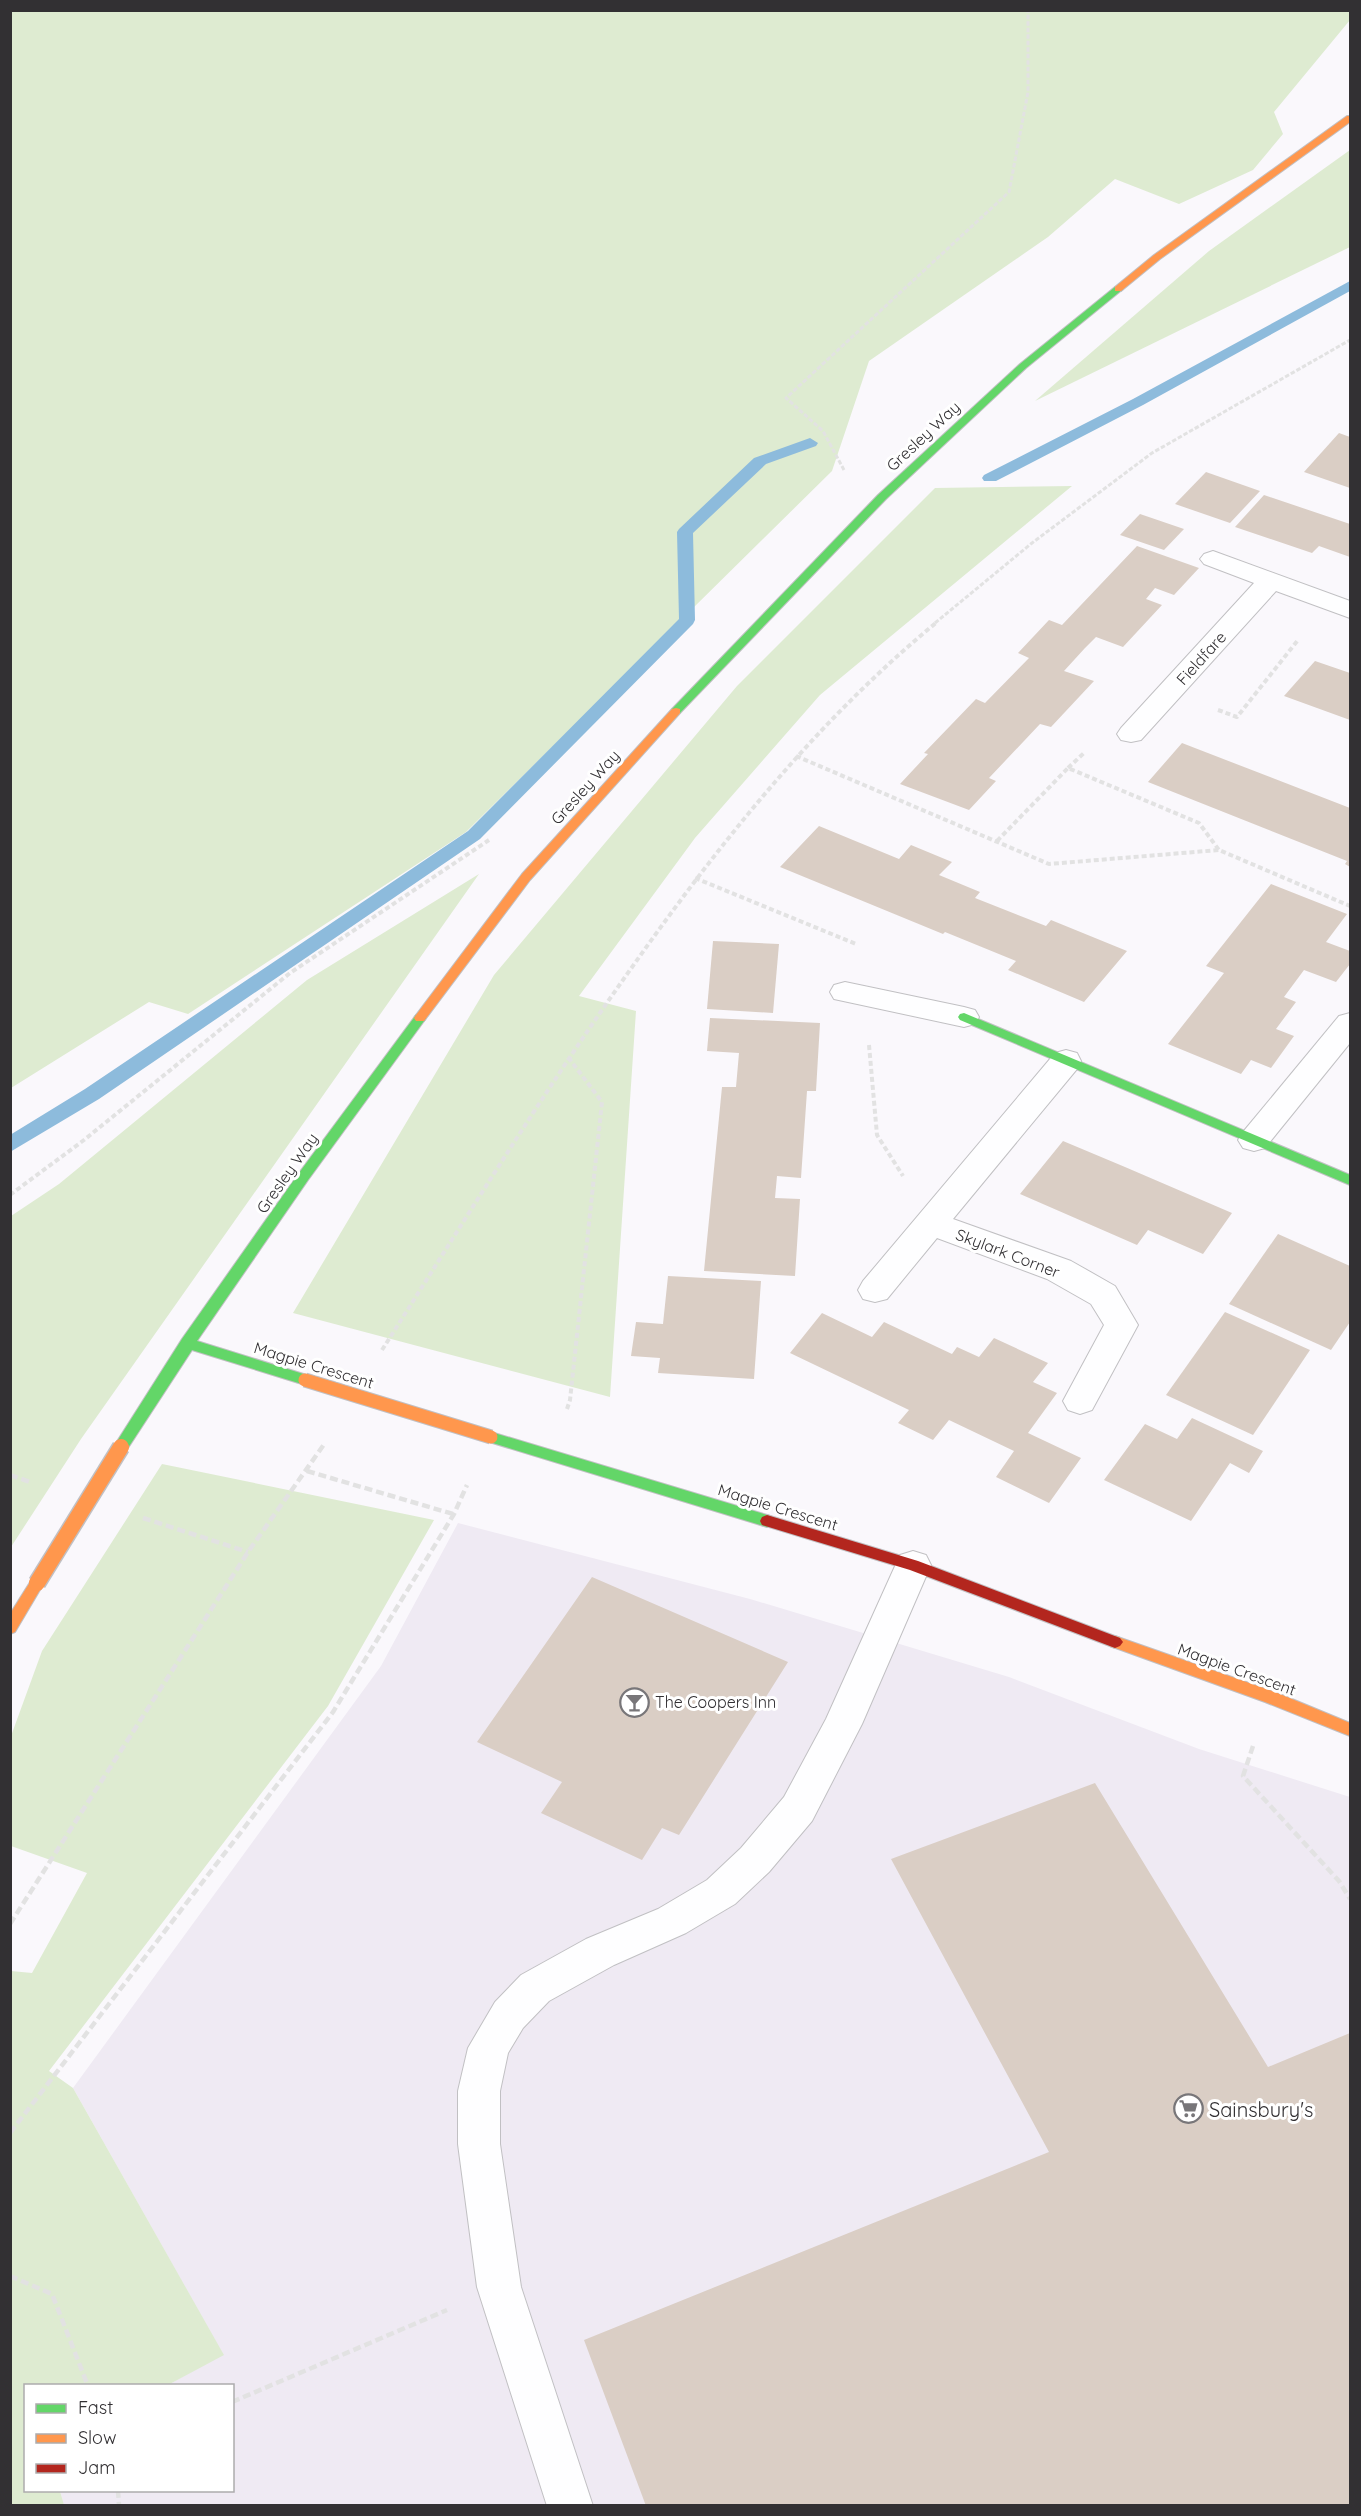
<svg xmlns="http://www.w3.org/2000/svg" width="1361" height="2516" font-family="Quicksand,sans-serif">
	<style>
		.built { fill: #efeaf3 }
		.green { fill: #deebd1 }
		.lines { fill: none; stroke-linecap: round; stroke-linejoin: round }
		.stream { fill: #8dbbdc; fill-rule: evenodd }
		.building { fill: #dacec5 }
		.lane-casing { stroke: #c1c0c3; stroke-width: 2 }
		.street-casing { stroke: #c1c0c3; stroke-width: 2 }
		.fast-casing { stroke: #c1c0c3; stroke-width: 2 }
		.slow-casing { stroke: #c1c0c3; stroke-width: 2 }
		.jam-casing { stroke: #c1c0c3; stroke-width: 2 }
		.path-far2 { stroke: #e2e2e2; stroke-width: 3; stroke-dasharray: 4.5 2; stroke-linecap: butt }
		.path-far1 { stroke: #e2e2e2; stroke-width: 4; stroke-dasharray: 5 3; stroke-linecap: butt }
		.path { stroke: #e2e2e2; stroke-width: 4.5; stroke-dasharray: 8 4; stroke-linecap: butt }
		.lane { fill: #fefeff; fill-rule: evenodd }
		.street { fill: #fefeff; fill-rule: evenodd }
		.fast { fill: #63d668; fill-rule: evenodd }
		.slow { fill: #ff974d; fill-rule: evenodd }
		.jam { fill: #b3261e; fill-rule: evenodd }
		.slow-bridge-far1-casing { stroke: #c1c0c3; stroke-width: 15; stroke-linecap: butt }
		.slow-bridge-casing { stroke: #c1c0c3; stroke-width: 19; stroke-linecap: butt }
		.slow-bridge-far1 { stroke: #ff974d; stroke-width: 13 }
		.slow-bridge { stroke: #ff974d; stroke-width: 16 }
		.labels { text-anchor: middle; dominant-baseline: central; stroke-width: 6; stroke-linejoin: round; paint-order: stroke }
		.street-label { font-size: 16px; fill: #323033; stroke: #fff }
		.poi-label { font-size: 16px; fill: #323033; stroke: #fff; text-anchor: start }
		.near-poi-label { font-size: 20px; fill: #323033; stroke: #fff; text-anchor: start }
	</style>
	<rect width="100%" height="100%" fill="#faf8fc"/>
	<path class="built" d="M458,1523L750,1599L1009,1677L1199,1749L1350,1797V2505L64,2506L60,2491L232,2490V2386L168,2385L223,2354L73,2088L381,1666Z"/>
	<g class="green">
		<path d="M11,10H1350V20L1274,112L1283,134L1253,170L1179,204L1115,179L1048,237L869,361L832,471L466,832L188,1014L149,1002L11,1088Z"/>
		<path d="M1350,150V247L1035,401L1209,251Z"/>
		<path d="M1072,486L820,695L695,838L579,996L636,1011L610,1397L293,1313L494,975L737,686L935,488Z"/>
		<path d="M479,874L81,1439L11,1547V1216L59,1184L307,980Z"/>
		<path d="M162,1464L434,1520L328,1706L49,2071L73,2088L224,2355L168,2385L26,2386V2490L60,2491L64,2505H11V1971L32,1973L87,1873L11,1846V1736L42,1651Z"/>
	</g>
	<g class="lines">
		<g class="stream">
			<path d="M1350,281V291L1143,405L996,481H984L982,478L984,475L1133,399Z"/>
			<path d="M810,438L818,443L816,446L766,464L693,533L695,620L693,624L480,839L99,1099L10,1152V1135L85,1089L468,831L679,619L677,532L679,529L754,458Z"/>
		</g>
	</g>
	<g class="building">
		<path d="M1339,433L1350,437V488L1304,472Z"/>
		<path d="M1206,472L1260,491L1230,523L1175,504Z"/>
		<path d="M1264,495L1350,524V557L1319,546L1312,553L1235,527Z"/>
		<path d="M1140,514L1184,529L1164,550L1120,535Z"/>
		<path d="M1137,546L1199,568L1174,595L1155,588L1146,599L1162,605L1123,647L1096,637L1085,648L1064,671L1094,681L1051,727L1040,724L989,778L996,781L969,810L900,784L928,754L924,753L976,699L985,703L1029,658L1018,653L1049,620L1062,625Z"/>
		<path d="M1315,661L1350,673V720L1284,696Z"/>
		<path d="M1182,743L1350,808V867L1345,864L1347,861L1148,782Z"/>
		<path d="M819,826L899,859L911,845L952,862L939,875L980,892L975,898L1046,926L1051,920L1127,951L1084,1002L1008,970L1016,961L945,932L943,934L780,867Z"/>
		<path d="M1271,884L1347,914L1326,942L1350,951V964L1336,982L1304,970L1284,997L1296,1002L1276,1029L1294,1036L1271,1068L1251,1060L1241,1074L1168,1044L1224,973L1206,966Z"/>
		<path d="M713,941L779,944L773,1013L707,1009Z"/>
		<path d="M710,1018L820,1023L816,1091H807L801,1178L777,1176L775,1198L800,1199L795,1276L704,1271L722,1087H736L739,1053L707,1051Z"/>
		<path d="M1063,1141L1125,1167L1232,1213L1203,1254L1148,1230L1137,1245L1020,1194Z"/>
		<path d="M1278,1234L1350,1266V1322L1331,1350L1229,1304Z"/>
		<path d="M668,1276L761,1281L754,1379L658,1373L660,1358L631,1356L636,1322L663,1324Z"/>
		<path d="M1225,1312L1310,1350L1253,1435L1166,1395Z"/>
		<path d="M822,1313L872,1337L884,1322L952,1354L957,1347L979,1357L994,1338L1048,1363L1033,1382L1057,1393L1028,1433L1081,1458L1049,1503L996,1477L1014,1451L949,1420L933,1440L898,1423L909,1410L790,1353Z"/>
		<path d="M1192,1418L1263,1451L1249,1473L1230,1463L1191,1521L1104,1480L1145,1424L1177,1439Z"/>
		<path d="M592,1577L788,1662L679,1835L662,1828L642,1860L541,1813L562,1782L477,1742Z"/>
		<path d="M1095,1783L1268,2067L1350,2033V2506H646L584,2340L1049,2152L891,1859Z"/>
	</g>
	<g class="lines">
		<defs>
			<g id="lane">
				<path d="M845,982L964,1007L975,1010L979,1017L975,1024L964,1027L834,999L830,992L834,985Z"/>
				<path d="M913,1551L926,1555L931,1565L862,1724L812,1821L769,1872L735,1904L686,1933L614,1965L549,2001L523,2028L508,2053L500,2091V2144L521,2287L593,2506H547L477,2287L458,2144V2091L468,2048L495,2002L521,1975L586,1939L658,1909L707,1880L741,1848L784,1797L826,1719L900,1555Z"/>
			</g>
			<g id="street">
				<path d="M1213,551L1350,601V618L1276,591L1141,740L1131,742L1121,740L1117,734L1121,728L1254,583L1204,564L1200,559L1204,554Z"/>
				<path d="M1350,1013V1043L1265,1148L1254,1151L1243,1148L1238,1140L1243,1132L1339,1016Z"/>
				<path d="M1066,1050L1077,1053L1081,1061L1077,1069L953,1219L1071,1261L1115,1286L1138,1325L1092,1410L1080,1414L1068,1410L1063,1401L1104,1325L1091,1304L1047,1279L937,1238L887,1299L875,1302L863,1299L858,1290L863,1281L1055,1053Z"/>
			</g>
			<g id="fast">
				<path d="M1115,287L1123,289L1026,368L886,499L680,713H672V709L878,495L1020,364Z"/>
				<path d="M964,1013L1350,1175V1185L960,1020L958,1017L960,1014Z"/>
				<path d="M420,1014L426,1018L424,1021L308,1180L197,1341L310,1376L312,1380L310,1384L305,1385L192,1350L126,1451H116L114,1447L116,1443L182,1339L299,1173L416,1015Z"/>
				<path d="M491,1432L767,1515L772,1517L774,1521L772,1525L767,1527L486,1441L484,1437L486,1433Z"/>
			</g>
			<g id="slow">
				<path d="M1347,116H1350V122L1160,259L1121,291H1115V287L1154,255Z"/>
				<path d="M676,708L680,709V713L530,880L424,1021H416L414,1018L416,1015L522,874L672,709Z"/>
				<path d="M37,1577L42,1579L44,1583L15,1632L10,1634V1614L32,1579Z"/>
				<path d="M1115,1636L1275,1692L1350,1723V1736L1265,1702L1110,1646L1107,1642L1110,1638Z"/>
			</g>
			<path id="jam" d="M767,1515L918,1561L1120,1638L1123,1642L1120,1646L1115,1648L910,1570L762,1525L760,1521L762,1517Z"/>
		</defs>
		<use href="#lane" class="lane-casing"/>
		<use href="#street" class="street-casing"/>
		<use href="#fast" class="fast-casing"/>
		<use href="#slow" class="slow-casing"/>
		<use href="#jam" class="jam-casing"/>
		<g class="path-far2">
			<path d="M844,470L823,431L786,398L1009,192L1028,92V10"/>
			<path d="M935,623L1032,543L1152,453L1350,340"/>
		</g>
		<g class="path-far1">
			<path d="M1218,710L1237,717L1298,640"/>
			<path d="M796,756L1049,864L1219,850L1350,906"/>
			<path d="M1068,768L1085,752"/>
			<path d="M997,841L1068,768L1199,823L1219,850"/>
			<path d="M695,878L856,944"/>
			<path d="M869,1045L877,1135L903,1176"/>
			<path d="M10,1195L84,1140L290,973L489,840"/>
			<path d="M382,1350C465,1220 545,1089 635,963C723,839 819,719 937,622"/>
			<path d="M567,1409L570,1400L602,1102L568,1057"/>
		</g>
		<g class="path">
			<path d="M307,1471L453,1514"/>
			<path d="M10,1475L30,1482"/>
			<path d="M143,1518L248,1552"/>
			<path d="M1253,1746L1243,1776L1339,1881L1350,1899"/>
			<path d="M10,1924L248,1552L325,1443"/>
			<path d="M10,2133L333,1712L454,1514L467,1485"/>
			<path d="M10,2276L52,2294L88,2386"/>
			<path d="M232,2402L447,2310"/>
			<path d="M118,2490L119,2506"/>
		</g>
		<use href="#lane" class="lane"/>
		<use href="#street" class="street"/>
		<use href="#fast" class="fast"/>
		<use href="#slow" class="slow"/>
		<use href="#jam" class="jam"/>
		<defs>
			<path id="slow-bridge-far1" d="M305,1380L491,1437"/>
			<path id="slow-bridge" d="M37,1583L121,1447"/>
		</defs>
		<use href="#slow-bridge-far1" class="slow-bridge-far1-casing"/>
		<use href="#slow-bridge" class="slow-bridge-casing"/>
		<use href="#slow-bridge-far1" class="slow-bridge-far1"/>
		<use href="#slow-bridge" class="slow-bridge"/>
	</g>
	<defs>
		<symbol id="bar-ring" viewBox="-11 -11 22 22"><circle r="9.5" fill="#fff" stroke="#787679" stroke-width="1.5"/><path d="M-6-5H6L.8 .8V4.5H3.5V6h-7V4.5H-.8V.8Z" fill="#787679"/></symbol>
		<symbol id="supermarket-ring" viewBox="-11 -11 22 22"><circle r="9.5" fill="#fff" stroke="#787679" stroke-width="1.5"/><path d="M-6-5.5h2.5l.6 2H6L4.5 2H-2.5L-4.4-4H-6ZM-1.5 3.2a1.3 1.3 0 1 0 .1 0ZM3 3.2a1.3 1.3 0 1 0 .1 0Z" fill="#787679"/></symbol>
	</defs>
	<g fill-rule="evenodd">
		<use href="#bar-ring" x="618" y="1686" width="33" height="33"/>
		<use href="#supermarket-ring" x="1172" y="2092" width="33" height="33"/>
	</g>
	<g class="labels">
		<g class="street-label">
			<text transform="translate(923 436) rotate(-43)">Gresley Way</text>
			<text transform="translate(1201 658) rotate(-48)">Fieldfare</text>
			<text transform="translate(585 787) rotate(-48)">Gresley Way</text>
			<text transform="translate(287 1173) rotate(-55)">Gresley Way</text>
			<text transform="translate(1008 1253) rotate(21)">Skylark Corner</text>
			<text transform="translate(314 1365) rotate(17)">Magpie Crescent</text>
			<text transform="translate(778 1507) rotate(17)">Magpie Crescent</text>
			<text transform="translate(1237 1669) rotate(20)">Magpie Crescent</text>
		</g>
		<g class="poi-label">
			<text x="655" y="1702">The Coopers Inn</text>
		</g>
		<g class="near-poi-label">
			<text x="1209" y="2109">Sainsbury's</text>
		</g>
	</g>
	<rect width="1361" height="2516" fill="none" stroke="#323033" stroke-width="24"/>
	<rect x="24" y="2384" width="210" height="108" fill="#ffffff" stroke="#adacad" stroke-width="1.5"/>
	<rect x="36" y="2404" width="30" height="9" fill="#63d668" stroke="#adacad" stroke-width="1.5"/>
	<text x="78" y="2414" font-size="18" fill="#323033">Fast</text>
	<rect x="36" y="2434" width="30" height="9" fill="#ff974d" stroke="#adacad" stroke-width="1.5"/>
	<text x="78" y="2444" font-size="18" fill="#323033">Slow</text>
	<rect x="36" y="2464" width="30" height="9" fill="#b3261e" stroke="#adacad" stroke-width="1.5"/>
	<text x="78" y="2474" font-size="18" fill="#323033">Jam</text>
</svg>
